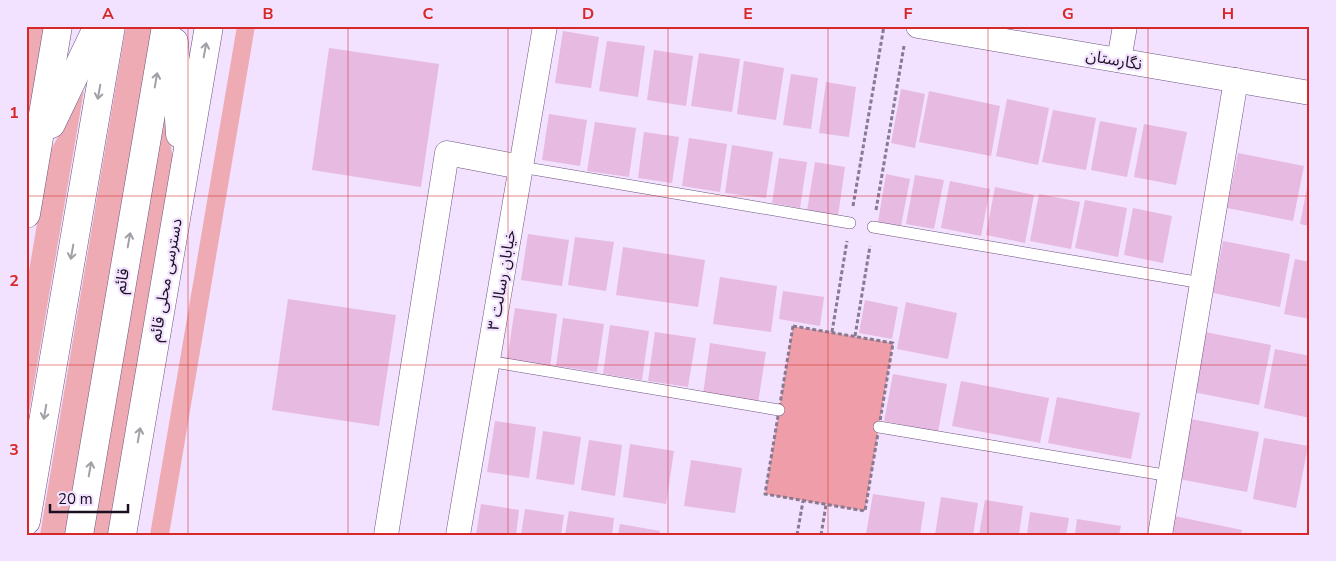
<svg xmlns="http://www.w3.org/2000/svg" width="1336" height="561" font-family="'Nunito Sans','Noto Sans Arabic',sans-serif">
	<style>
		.green { fill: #eeabb4 }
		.forest { fill: #ef9da8 }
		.building { fill: #e7bae1 }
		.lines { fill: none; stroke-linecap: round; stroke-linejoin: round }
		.lane-casing { stroke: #6c537e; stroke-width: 12 }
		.street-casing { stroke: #6c537e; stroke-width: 25 }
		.secondary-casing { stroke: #6c537e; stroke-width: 29 }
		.path { stroke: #877a91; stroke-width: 3; stroke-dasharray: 4 2.5; stroke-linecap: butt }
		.lane { stroke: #fff; stroke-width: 11 }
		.street { stroke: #fff; stroke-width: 24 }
		.secondary { stroke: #fff; stroke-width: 28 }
		.oneway { stroke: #a39fa6 }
		.grid { fill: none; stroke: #d62828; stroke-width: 1; stroke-opacity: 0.55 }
		.labels { text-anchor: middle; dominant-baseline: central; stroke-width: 4.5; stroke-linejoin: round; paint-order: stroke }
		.street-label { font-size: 16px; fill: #1a1021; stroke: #f2e1ff }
		.neatline { fill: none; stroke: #d62828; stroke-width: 2 }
		.grid-label { font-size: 16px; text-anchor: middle; font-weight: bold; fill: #d62828 }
	</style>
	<rect width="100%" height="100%" fill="#f2e1ff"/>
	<g class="green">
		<path d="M28,26H46L26,139V34Z"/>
		<path d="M126,26H156L69,535H40Z"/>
		<path d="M237,26H255L169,535H150Z"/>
		<path d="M84,90L26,430V289L49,153Z"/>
		<path d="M164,106L176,177L115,535H91Z"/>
	</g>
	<path class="forest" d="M793,326L893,343L865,511L765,494Z"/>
	<g class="building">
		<path d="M563,31L599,37L591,88L555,83Z"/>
		<path d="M607,41L645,46L638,97L599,91Z"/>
		<path d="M329,48L439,64L421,187L312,170Z"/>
		<path d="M654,50L693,56L686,106L647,100Z"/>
		<path d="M699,53L740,59L732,112L691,106Z"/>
		<path d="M744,61L784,68L776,120L737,114Z"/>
		<path d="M791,74L818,78L811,129L783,125Z"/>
		<path d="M826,82L856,87L849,137L819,133Z"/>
		<path d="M901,89L925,94L915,148L891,143Z"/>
		<path d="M929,91L1000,106L991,156L919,142Z"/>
		<path d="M1007,99L1049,108L1038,165L996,156Z"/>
		<path d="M1053,110L1096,118L1086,170L1042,162Z"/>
		<path d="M549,114L587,120L580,166L542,160Z"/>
		<path d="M1100,121L1137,128L1127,177L1091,170Z"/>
		<path d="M595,122L636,128L629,177L587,171Z"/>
		<path d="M1144,124L1187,132L1176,185L1134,177Z"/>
		<path d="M644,132L679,137L672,183L638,178Z"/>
		<path d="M689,138L727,144L720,192L682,186Z"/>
		<path d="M732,145L773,152L766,198L725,193Z"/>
		<path d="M1238,153L1304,166L1293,221L1227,208Z"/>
		<path d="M779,158L807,162L800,208L772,203Z"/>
		<path d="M815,162L845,167L838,216L807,211Z"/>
		<path d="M886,174L910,179L901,226L878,222Z"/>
		<path d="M915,175L944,180L934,229L906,224Z"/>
		<path d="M1309,177H1310V226L1300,224Z"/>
		<path d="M950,181L990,189L981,236L941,228Z"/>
		<path d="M995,187L1034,195L1025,243L986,235Z"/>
		<path d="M1039,194L1080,202L1071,249L1030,241Z"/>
		<path d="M1085,200L1127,208L1118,257L1075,248Z"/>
		<path d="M1133,208L1172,216L1163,263L1124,255Z"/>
		<path d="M528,234L569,240L562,286L521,280Z"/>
		<path d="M575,237L614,242L606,291L568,285Z"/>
		<path d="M1223,241L1290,254L1280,307L1213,293Z"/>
		<path d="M623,247L705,260L698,307L616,295Z"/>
		<path d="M1295,259L1310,262V319L1284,314Z"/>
		<path d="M720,277L777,286L771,332L713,324Z"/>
		<path d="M783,291L824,297L820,326L779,319Z"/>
		<path d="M288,299L396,315L379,426L272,410Z"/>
		<path d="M865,300L898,307L892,339L859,333Z"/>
		<path d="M906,302L957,313L948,359L897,349Z"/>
		<path d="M515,308L557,314L550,367L507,360Z"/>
		<path d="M563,318L604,324L597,372L556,366Z"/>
		<path d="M610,325L649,331L642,380L603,374Z"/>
		<path d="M655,332L696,338L688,387L648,381Z"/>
		<path d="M1205,332L1271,345L1259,405L1193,392Z"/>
		<path d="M710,343L766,352L758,403L703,395Z"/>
		<path d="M1275,349L1310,356V418L1264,408Z"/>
		<path d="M893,374L947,384L938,432L884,421Z"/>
		<path d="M961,381L1049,398L1040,443L952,426Z"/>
		<path d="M1057,397L1140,413L1131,459L1048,443Z"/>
		<path d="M1191,419L1259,432L1247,492L1179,479Z"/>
		<path d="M495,421L536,427L529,478L487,472Z"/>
		<path d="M543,431L581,437L574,485L536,479Z"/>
		<path d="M1264,438L1308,446L1296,508L1253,499Z"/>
		<path d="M589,440L622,445L615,496L581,490Z"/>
		<path d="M630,444L674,451L666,504L623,497Z"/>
		<path d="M691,460L742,468L735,513L684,506Z"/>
		<path d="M873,494L925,502L920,535L866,534Z"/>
		<path d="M941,497L978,503L973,535H935Z"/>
		<path d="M985,500L1023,506L1019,535H979Z"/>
		<path d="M481,504L519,510L516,535H476Z"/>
		<path d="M525,509L564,515L561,535H521Z"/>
		<path d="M569,511L614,518L612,535H565Z"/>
		<path d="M1030,512L1069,518L1066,535H1027Z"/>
		<path d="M1174,516L1242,530L1241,535H1170Z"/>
		<path d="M1077,519L1121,526L1119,535H1075Z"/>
		<path d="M620,524L660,531L659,535H618Z"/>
	</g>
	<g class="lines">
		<defs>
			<g id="lane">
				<path d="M521,167L850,223"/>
				<path d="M873,227L1202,283"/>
				<path d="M488,361L779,410"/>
				<path d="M879,427L1170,476"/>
			</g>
			<g id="street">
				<path d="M918,26L1310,93"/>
				<path d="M1119,60L1125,26"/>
				<path d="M386,535L447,153L521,167"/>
				<path d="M458,535L545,26"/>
				<path d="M1160,535L1236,80"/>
			</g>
			<g id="secondary">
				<path d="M174,42L180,134"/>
				<path d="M51,124L98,26"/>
				<path d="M26,214L58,26"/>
				<path d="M26,521L111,26"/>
				<path d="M79,535L166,26"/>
				<path d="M122,535L209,26"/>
			</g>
		</defs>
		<use href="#lane" class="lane-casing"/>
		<use href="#street" class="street-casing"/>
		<use href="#secondary" class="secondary-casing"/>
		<g class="path">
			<path d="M853,206L884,26"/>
			<path d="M876,210L904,46"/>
			<path d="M793,326L893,343L865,511L765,494Z"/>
			<path d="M832,332L847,241"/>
			<path d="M855,336L870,246"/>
			<path d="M797,535L803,501"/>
			<path d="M821,535L826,505"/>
		</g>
		<use href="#lane" class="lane"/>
		<use href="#street" class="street"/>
		<use href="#secondary" class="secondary"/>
	</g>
	<defs><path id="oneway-shaft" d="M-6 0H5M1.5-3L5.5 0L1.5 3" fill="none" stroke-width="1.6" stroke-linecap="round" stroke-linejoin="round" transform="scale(1.25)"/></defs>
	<g class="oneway">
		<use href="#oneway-shaft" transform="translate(205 50) rotate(-80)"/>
		<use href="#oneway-shaft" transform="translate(156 80) rotate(-80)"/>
		<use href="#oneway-shaft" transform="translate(99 92) rotate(100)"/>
		<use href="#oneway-shaft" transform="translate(129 240) rotate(-80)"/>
		<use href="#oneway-shaft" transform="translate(72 252) rotate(100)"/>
		<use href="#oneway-shaft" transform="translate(45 412) rotate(100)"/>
		<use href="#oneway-shaft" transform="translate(139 435) rotate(-80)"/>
		<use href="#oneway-shaft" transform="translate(90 469) rotate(-80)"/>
	</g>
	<path class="grid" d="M188,26V535M348,26V535M508,26V535M668,26V535M828,26V535M988,26V535M1148,26V535M26,196H1310M26,365H1310"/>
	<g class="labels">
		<g class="street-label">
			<text transform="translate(1114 60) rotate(10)">نگارستان</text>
			<text transform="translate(166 280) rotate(-80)">دسترسی محلی قائم</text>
			<text transform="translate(502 280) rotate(-80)">خیابان رسالت ۳</text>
			<text transform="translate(122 281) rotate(-80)">قائم</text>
		</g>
	</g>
	<rect width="1336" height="561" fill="none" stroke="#f2e1ff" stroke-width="55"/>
	<path d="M50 504v8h78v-8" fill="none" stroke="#1a1021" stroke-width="2.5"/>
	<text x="58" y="504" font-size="15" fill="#1a1021" stroke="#f2e1ff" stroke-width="4" paint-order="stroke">20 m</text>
	<rect x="28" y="28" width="1280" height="506" class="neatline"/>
	<g class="grid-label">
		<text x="108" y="19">A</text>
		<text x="268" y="19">B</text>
		<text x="428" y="19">C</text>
		<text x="588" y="19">D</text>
		<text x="748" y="19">E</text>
		<text x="908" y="19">F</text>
		<text x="1068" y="19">G</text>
		<text x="1228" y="19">H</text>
		<text x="14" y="118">1</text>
		<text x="14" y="286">2</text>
		<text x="14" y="455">3</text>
	</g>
</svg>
